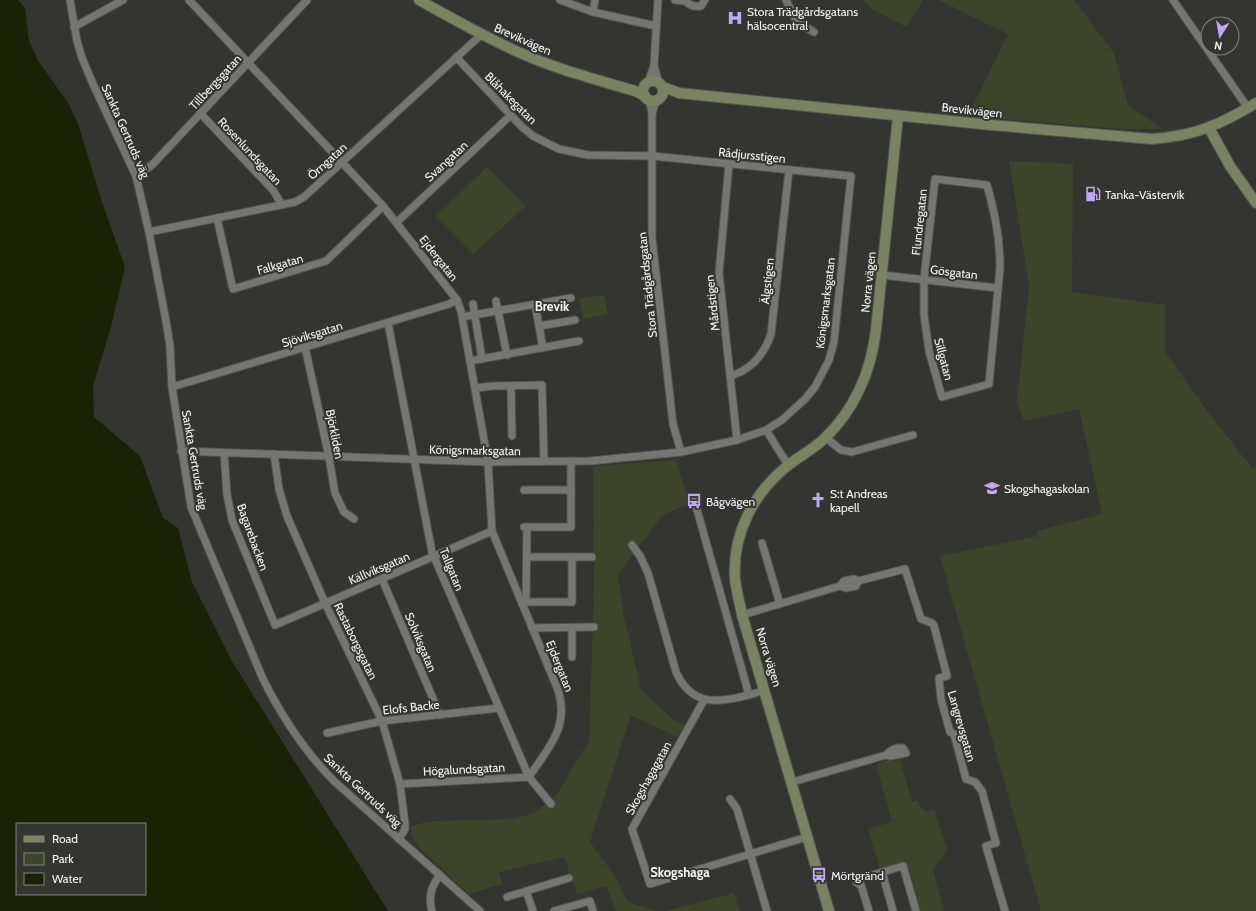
<svg xmlns="http://www.w3.org/2000/svg" width="1256" height="911" font-family="Cabin,sans-serif">
	<style>
		.green { fill: #3d4429 }
		.water { fill: #1b2105; fill-rule: evenodd }
		.lines { fill: none; stroke-linecap: round; stroke-linejoin: round }
		.street-casing { stroke: #535451; stroke-width: 9 }
		.secondary-casing { stroke: #535451; stroke-width: 12 }
		.street { stroke: #757672; stroke-width: 7 }
		.secondary { stroke: #7b8262; stroke-width: 10 }
		.labels { text-anchor: middle; dominant-baseline: central; stroke-width: 4; stroke-linejoin: round; paint-order: stroke }
		.poi-label { font-size: 12px; fill: #f4f4f2; stroke: #343531; text-anchor: start }
		.street-label { font-size: 12px; fill: #f4f4f2; stroke: #343531 }
		.neighbourhood-label { font-size: 13px; font-weight: bold; fill: #f4f4f2; stroke: #343531 }
	</style>
	<rect width="100%" height="100%" fill="#343531"/>
	<g class="green">
		<path d="M863,0H923L907,27L872,9Z"/>
		<path d="M938,0H1074L1114,53L1128,105L1163,129H1120L968,116L1008,34Z"/>
		<path d="M1009,161L1073,164L1072,292L1165,305V352L1211,416L1253,469L1256,466V911H1041L940,556L1038,536L1037,531L1102,514L1079,409L1024,421L1017,403L1029,286Z"/>
		<path d="M487,167L526,206L473,254L435,216Z"/>
		<path d="M604,295L608,314L583,319L579,298Z"/>
		<path d="M676,460L689,503L662,516L618,574L622,607L641,690L674,720L685,725L677,737L631,715L590,842L615,876L628,902L657,911H616L606,886L577,894L564,857L499,872L502,884L469,894L421,849L411,835V826L433,821L514,819L535,812L555,797L589,741L594,588L593,466Z"/>
		<path d="M890,759L895,761L900,760L912,802L918,800L920,807L927,812L934,810L947,850L933,870L944,910L943,911H918L904,863L880,869L868,829L892,822L876,764Z"/>
		<path d="M734,893L740,911H666Z"/>
	</g>
	<path class="water" d="M0,0H18L25,8L29,41L37,59L68,103L78,124L102,202L125,267L111,327L93,386L94,417L140,456L163,518L178,528L192,582L232,661L388,911H0ZM17,824H145V894H17Z"/>
	<g class="lines">
		<defs>
			<g id="street">
				<path d="M70,0L77,41L82,58L93,84L136,176L149,232L166,321L170,346L172,387L191,507L263,679C282,717 304,751 334,781L480,911"/>
				<path d="M189,0L383,206L457,300L461,311L488,462L492,531L558,690C570,727 548,748 529,777"/>
				<path d="M560,0L593,12L656,26"/>
				<path d="M675,0L685,1C689,5 695,7 701,6L705,0"/>
				<path d="M786,0L797,22L814,32"/>
				<path d="M1173,0L1248,108"/>
				<path d="M593,12L595,0"/>
				<path d="M74,27L123,0"/>
				<path d="M654,66L659,83"/>
				<path d="M648,82L654,66L658,0"/>
				<path d="M649,99L652,113"/>
				<path d="M656,100L652,114V238L673,424L681,452"/>
				<path d="M200,113L273,190L282,205"/>
				<path d="M729,164L719,273L737,440"/>
				<path d="M136,176L152,165L307,0"/>
				<path d="M935,179L987,185C995,214 1000,238 1000,268L989,384L942,397L929,351L924,315V279Z"/>
				<path d="M217,218L233,289L326,261L383,206"/>
				<path d="M397,222L511,115"/>
				<path d="M149,232L295,202L304,197L482,34"/>
				<path d="M882,275L998,288"/>
				<path d="M496,301L507,355"/>
				<path d="M473,304L482,359"/>
				<path d="M535,304L543,348"/>
				<path d="M462,317L571,298"/>
				<path d="M388,323L432,552L529,777L551,804"/>
				<path d="M539,326L575,320"/>
				<path d="M305,347L329,457L335,493L344,512L354,519"/>
				<path d="M470,361L579,341"/>
				<path d="M731,376C752,369 764,355 771,334L789,170"/>
				<path d="M511,386L512,436"/>
				<path d="M172,387L449,304L457,300"/>
				<path d="M475,388L493,386L542,385L544,461"/>
				<path d="M766,430L788,465"/>
				<path d="M825,437L841,450L852,452L913,435"/>
				<path d="M181,451L488,462L590,461L681,452L737,440L766,430L782,420L805,399L815,387L829,360L834,342L851,176L652,156L588,155L559,149L533,136L522,127L456,57"/>
				<path d="M224,453L227,494L232,520L275,625L492,531"/>
				<path d="M274,454L279,489L287,516L325,603L382,721L400,784L405,824V829L399,839"/>
				<path d="M524,490H571"/>
				<path d="M524,527H571V461"/>
				<path d="M762,543L780,604"/>
				<path d="M632,545L640,556L648,573L676,672C692,707 718,703 749,695L694,499"/>
				<path d="M527,557H592"/>
				<path d="M382,579L440,715"/>
				<path d="M858,581L905,569L921,619L932,623L934,626L947,676L939,678L941,699L950,732L954,734L966,779L975,782L982,791L996,843L986,846L1005,911"/>
				<path d="M526,602L527,527"/>
				<path d="M522,604L526,602H572V557"/>
				<path d="M742,615L840,586L846,588L856,586L858,581L854,579L844,581L840,586"/>
				<path d="M532,628L594,627"/>
				<path d="M572,628V657"/>
				<path d="M749,695L765,690"/>
				<path d="M704,700L632,829L650,884L807,837"/>
				<path d="M327,733L382,721L499,708"/>
				<path d="M792,782L886,755L891,756L906,753L903,748C897,747 890,750 886,755"/>
				<path d="M400,784L529,777"/>
				<path d="M730,799L737,809L767,911"/>
				<path d="M882,872L893,911"/>
				<path d="M526,891L533,911"/>
				<path d="M507,897L569,878"/>
				<path d="M432,911C428,898 431,886 440,875"/>
				<path d="M554,911L590,901L593,911"/>
				<path d="M869,911L861,885L857,883L859,879L903,866L916,911"/>
			</g>
			<g id="secondary">
				<path d="M419,0C451,18 483,36 516,51C555,69 595,79 635,91L645,96"/>
				<circle cx="653" cy="91" r="10"/>
				<path d="M663,87L679,93L737,99L991,125L1152,139C1194,136 1220,125 1256,103"/>
				<path d="M1209,128L1230,166L1256,203"/>
				<path d="M829,911L742,615C740,603 736,591 735,579C732,535 753,494 786,467C799,456 814,449 825,438C856,408 871,371 876,330L898,116"/>
			</g>
		</defs>
		<use href="#street" class="street-casing"/>
		<use href="#secondary" class="secondary-casing"/>
		<use href="#street" class="street"/>
		<use href="#secondary" class="secondary"/>
	</g>
	<defs>
		<symbol id="hospital-bare" viewBox="-9 -9 18 18"><path d="M-5-5h3v3.5h4V-5h3V5h-3V1.5h-4V5h-3Z" fill="#c2a8f3" stroke="#343531" stroke-width="2.5" paint-order="stroke"/></symbol>
		<symbol id="fuel-bare" viewBox="-9 -9 18 18"><path d="M-5.5-6h7V0h2V4h1.3V-2.5L3-4.5l.8-.8L6-3V5H2.5V1h-1V6h-7ZM-4.2-4.7v3.2H.2V-4.7Z" fill="#c2a8f3" stroke="#343531" stroke-width="2.5" paint-order="stroke"/></symbol>
		<symbol id="school-bare" viewBox="-9 -9 18 18"><path d="M0-5L7-2L0 1L-7-2ZM-4 1L0 2.5L4 1V4Q0 6-4 4Z" fill="#c2a8f3" stroke="#343531" stroke-width="2.5" paint-order="stroke"/></symbol>
		<symbol id="church-bare" viewBox="-9 -9 18 18"><path d="M-1.2-6h2.4v3.5h3.3v2.4h-3.3V6h-2.4V-.1h-3.3v-2.4h3.3Z" fill="#c2a8f3" stroke="#343531" stroke-width="2.5" paint-order="stroke"/></symbol>
		<symbol id="bus-bare" viewBox="-9 -9 18 18"><path d="M-5-6H5V4H4V6H2V4H-2V6H-4V4H-5ZM-3.5-4V0h7V-4ZM-3.5 1.2v1.5H-2V1.2ZM2 1.2v1.5H3.5V1.2Z" fill="#c2a8f3" stroke="#343531" stroke-width="2.5" paint-order="stroke"/></symbol>
	</defs>
	<g fill-rule="evenodd">
		<use href="#hospital-bare" x="724" y="7" width="22" height="22"/>
		<use href="#fuel-bare" x="1082" y="183" width="22" height="22"/>
		<use href="#school-bare" x="981" y="477" width="22" height="22"/>
		<use href="#church-bare" x="807" y="489" width="22" height="22"/>
		<use href="#bus-bare" x="683" y="490" width="22" height="22"/>
		<use href="#bus-bare" x="808" y="864" width="22" height="22"/>
	</g>
	<g class="labels">
		<g class="poi-label">
			<text x="747" y="11">Stora Trädgårdsgatans<tspan x="747" dy="14">hälsocentral</tspan></text>
			<text x="1105" y="194">Tanka-Västervik</text>
			<text x="1004" y="488">Skogshagaskolan</text>
			<text x="830" y="493">S:t Andreas<tspan x="830" dy="14">kapell</tspan></text>
			<text x="706" y="501">Bågvägen</text>
			<text x="831" y="875">Mörtgränd</text>
		</g>
		<g class="street-label">
			<text transform="translate(523 39) rotate(24)">Brevikvägen</text>
			<text transform="translate(215 82) rotate(-47)">Tillbergsgatan</text>
			<text transform="translate(511 98) rotate(45)">Blåhakegatan</text>
			<text transform="translate(972 110) rotate(6)">Brevikvägen</text>
			<text transform="translate(126 131) rotate(66)">Sankta Gertruds väg</text>
			<text transform="translate(250 151) rotate(47)">Rosenlundsgatan</text>
			<text transform="translate(752 155) rotate(6)">Rådjursstigen</text>
			<text transform="translate(327 161) rotate(-42)">Örngatan</text>
			<text transform="translate(446 161) rotate(-43)">Svangatan</text>
			<text transform="translate(919 222) rotate(-84)">Flundregatan</text>
			<text transform="translate(439 258) rotate(52)">Ejdergatan</text>
			<text transform="translate(280 264) rotate(-16)">Falkgatan</text>
			<text transform="translate(954 272) rotate(7)">Gösgatan</text>
			<text transform="translate(767 281) rotate(-84)">Älgstigen</text>
			<text transform="translate(868 282) rotate(-84)">Norra vägen</text>
			<text transform="translate(647 285) rotate(-96)">Stora Trädgårdsgatan</text>
			<text transform="translate(712 303) rotate(-96)">Mårdstigen</text>
			<text transform="translate(825 303) rotate(-83)">Königsmarksgatan</text>
			<text transform="translate(312 334) rotate(-17)">Sjöviksgatan</text>
			<text transform="translate(944 359) rotate(75)">Sillgatan</text>
			<text transform="translate(335 434) rotate(79)">Björkliden</text>
			<text transform="translate(475 450) rotate(1)">Königsmarksgatan</text>
			<text transform="translate(195 460) rotate(80)">Sankta Gertruds väg</text>
			<text transform="translate(253 537) rotate(70)">Bagarebacken</text>
			<text transform="translate(379 568) rotate(-23)">Källviksgatan</text>
			<text transform="translate(452 569) rotate(68)">Tallgatan</text>
			<text transform="translate(356 641) rotate(64)">Rastaborgsgatan</text>
			<text transform="translate(421 642) rotate(67)">Solviksgatan</text>
			<text transform="translate(769 657) rotate(73)">Norra vägen</text>
			<text transform="translate(560 666) rotate(68)">Ejdergatan</text>
			<text transform="translate(411 707) rotate(-6)">Elofs Backe</text>
			<text transform="translate(962 726) rotate(74)">Langrevsgatan</text>
			<text transform="translate(464 769) rotate(-3)">Högalundsgatan</text>
			<text transform="translate(648 778) rotate(-61)">Skogshagagatan</text>
			<text transform="translate(363 790) rotate(43)">Sankta Gertruds väg</text>
		</g>
		<g class="neighbourhood-label">
			<text x="552" y="306">Brevik</text>
			<text x="680" y="872">Skogshaga</text>
		</g>
	</g>
	<rect x="16" y="823" width="130" height="72" fill="#343531" stroke="#81817e"/>
	<rect x="24" y="836" width="20" height="6" fill="#7b8262" stroke="#81817e"/>
	<text x="52" y="843" font-size="12" fill="#f4f4f2">Road</text>
	<rect x="24" y="853" width="20" height="12" fill="#3d4429" stroke="#81817e"/>
	<text x="52" y="863" font-size="12" fill="#f4f4f2">Park</text>
	<rect x="24" y="873" width="20" height="12" fill="#1b2105" stroke="#81817e"/>
	<text x="52" y="883" font-size="12" fill="#f4f4f2">Water</text>
	<g transform="translate(1220 36) rotate(191)"><circle r="19" fill="#343531" stroke="#81817e"/>
	<path d="M0-3L7 15L0 10L-7 15Z" fill="#c2a8f3"/>
	<text y="-6" font-size="11" font-weight="bold" text-anchor="middle" fill="#f4f4f2">N</text>
	</g>
</svg>
